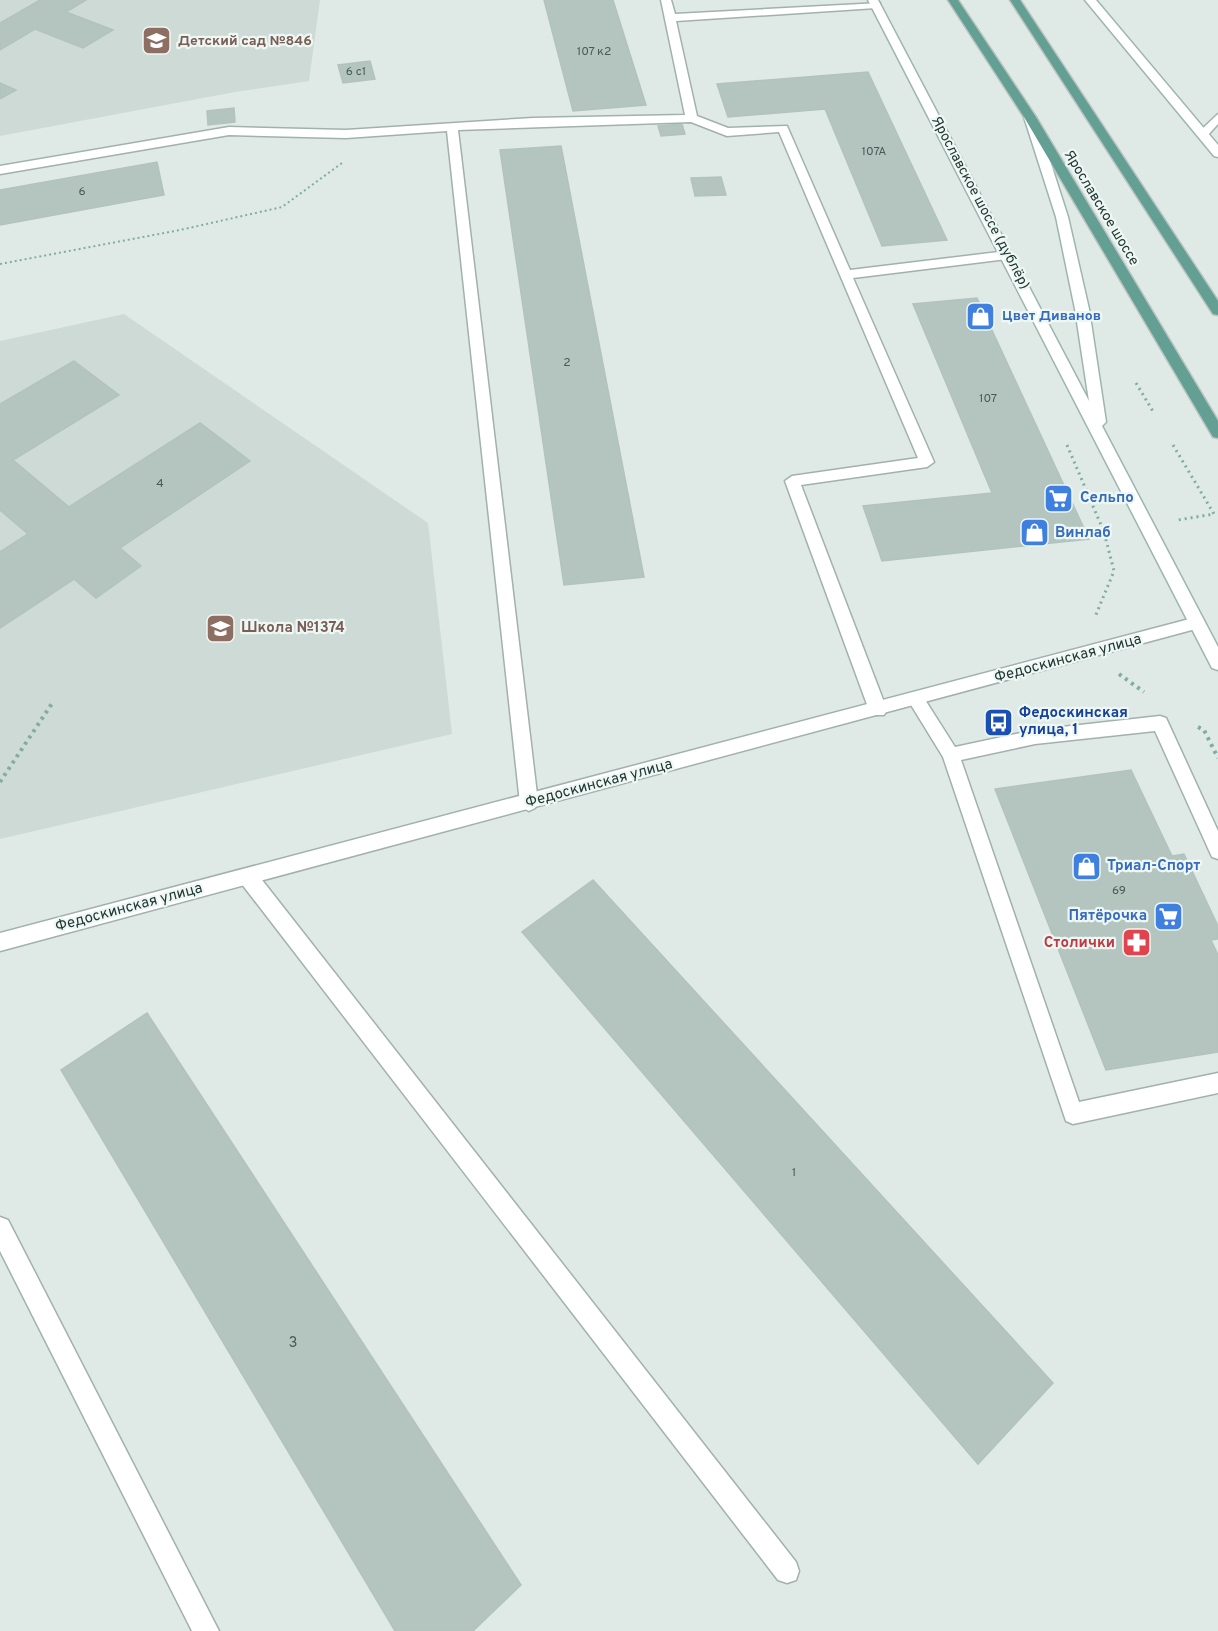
<svg xmlns="http://www.w3.org/2000/svg" width="1218" height="1631" font-family="Overpass,sans-serif">
	<style>
		.built { fill: #cddad5 }
		.building { fill: #b4c5bf; stroke: #b2c3bd; stroke-width: 1.5 }
		.lines { fill: none; stroke-linecap: round; stroke-linejoin: round }
		.lane-casing { stroke: #a2b1ad; stroke-width: 3 }
		.street-casing { stroke: #a2b1ad; stroke-width: 3 }
		.secondary-casing { stroke: #9eb5af; stroke-width: 3 }
		.primary-casing { stroke: #bcc4c2; stroke-width: 3 }
		.path-far2 { stroke: #80ada2; stroke-width: 2; stroke-dasharray: 2 3; stroke-linecap: butt }
		.path-far1 { stroke: #80ada2; stroke-width: 3; stroke-dasharray: 2 4; stroke-linecap: butt }
		.path { stroke: #80ada2; stroke-width: 4; stroke-dasharray: 3 4.5; stroke-linecap: butt }
		.lane { fill: #fff; fill-rule: evenodd }
		.street { fill: #fff; fill-rule: evenodd }
		.secondary { fill: #fff; fill-rule: evenodd }
		.primary { fill: #649f94; fill-rule: evenodd }
		.labels { text-anchor: middle; dominant-baseline: central; stroke-width: 4.5; stroke-linejoin: round; paint-order: stroke }
		.number-label { font-size: 12px; fill: #455c58 }
		.far-education-label { font-size: 14px; font-weight: bold; fill: #785e54; stroke: #eff7f4; text-anchor: start }
		.far-street-label { font-size: 14px; fill: #203935; stroke: #eff7f4 }
		.far-shop-label { font-size: 14px; font-weight: bold; fill: #366cbe; stroke: #eff7f4; text-anchor: start }
		.shop-label { font-size: 15px; font-weight: bold; fill: #366cbe; stroke: #eff7f4; text-anchor: start }
		.education-label { font-size: 15px; font-weight: bold; fill: #785e54; stroke: #eff7f4; text-anchor: start }
		.street-label { font-size: 15px; fill: #203935; stroke: #eff7f4 }
		.transit-label { font-size: 15px; font-weight: bold; fill: #164399; stroke: #eff7f4; text-anchor: start }
		.health-label { font-size: 15px; font-weight: bold; fill: #be3a42; stroke: #eff7f4; text-anchor: end }
		.near-number-label { font-size: 15px; fill: #455c58 }
	</style>
	<rect width="100%" height="100%" fill="#dfeae6"/>
	<g class="built">
		<path d="M0,0H320L309,81L235,92L0,136Z"/>
		<path d="M124,314L428,523L452,734L0,839V341Z"/>
	</g>
	<g class="building">
		<path d="M40,0H86L66,12L113,30L83,48L35,29L0,50V23Z"/>
		<path d="M544,0H613L646,105L573,111Z"/>
		<path d="M370,61L375,79L343,83L338,65Z"/>
		<path d="M868,72L947,240L882,246L825,109L728,117L717,84Z"/>
		<path d="M0,83L16,90L0,99Z"/>
		<path d="M234,108L235,122L208,125L207,111Z"/>
		<path d="M682,124L685,134L661,136L658,126Z"/>
		<path d="M561,146L644,577L564,585L500,150Z"/>
		<path d="M157,162L164,195L0,225V190Z"/>
		<path d="M721,177L726,195L695,196L691,178Z"/>
		<path d="M977,298L1089,539L882,561L863,506L992,493L913,304Z"/>
		<path d="M74,361L119,395L13,460L69,507L200,423L250,461L120,548L141,566L96,598L74,579L0,628V552L28,534L0,510V404Z"/>
		<path d="M1131,770L1172,856L1184,854L1218,926V939L1211,940L1218,955V1052L1106,1070L995,789Z"/>
		<path d="M593,880L1053,1383L978,1464L522,932Z"/>
		<path d="M147,1013L521,1585L473,1631H395L61,1070Z"/>
	</g>
	<g class="lines">
		<defs>
			<g id="lane">
				<path d="M661,0H671L675,14L880,3V7L876,8L676,21L697,116L728,128L787,126L850,270L1007,251L1013,255L1007,259L853,278L934,462L927,467L801,485L887,710L884,715H872L869,710L785,481L792,476L918,458L779,132L727,136L691,122L458,130L538,803L535,808L529,811L523,808L520,803L447,131L346,138L229,135L0,174V166L229,127L346,130L533,118L685,115Z"/>
				<path d="M1218,114V124L1208,135H1200V131Z"/>
				<path d="M916,693L922,695L955,747L1035,730L1160,716L1166,718L1218,831V859L1212,857L1155,731L1035,744L961,760L1079,1102L1218,1073V1093L1073,1124L1066,1121L943,757L908,700L910,695Z"/>
				<path d="M248,869L255,871L796,1562L799,1571L796,1580L787,1583L778,1580L241,883L239,877L241,871Z"/>
				<path d="M0,1217L8,1220L219,1631H192L0,1251Z"/>
			</g>
			<path id="street" d="M1197,617L1205,623L1203,627L0,951V933Z"/>
			<g id="secondary">
				<path d="M868,0H878L1089,401L1075,309L1056,217L1024,117L1030,114L1036,117L1068,217L1089,309L1106,422L1102,426L1218,647V670L1212,668Z"/>
				<path d="M1085,0H1096L1218,145V157L1214,156Z"/>
			</g>
			<g id="primary">
				<path d="M948,0H958L1036,117L1218,421V438L1213,437L1024,117Z"/>
				<path d="M1010,0H1020L1218,301V315L1213,314Z"/>
			</g>
		</defs>
		<use href="#lane" class="lane-casing"/>
		<use href="#street" class="street-casing"/>
		<use href="#secondary" class="secondary-casing"/>
		<use href="#primary" class="primary-casing"/>
		<path class="path-far2" d="M0,264L180,230L282,207L342,163"/>
		<g class="path-far1">
			<path d="M1136,383L1154,413"/>
			<path d="M1067,445L1104,532L1114,571L1095,617"/>
			<path d="M1173,445L1214,514L1178,520"/>
		</g>
		<g class="path">
			<path d="M1119,674L1144,692"/>
			<path d="M1198,727L1204,730L1218,758"/>
			<path d="M0,782L53,702"/>
		</g>
		<use href="#lane" class="lane"/>
		<use href="#street" class="street"/>
		<use href="#secondary" class="secondary"/>
		<use href="#primary" class="primary"/>
	</g>
	<defs>
		<symbol id="school-square" viewBox="-11 -11 22 22"><rect x="-9" y="-9" width="18" height="18" rx="4" fill="#8d6e63" stroke="#eff7f4"/><path d="M0-5L7-2L0 1L-7-2ZM-4 1L0 2.5L4 1V4Q0 6-4 4Z" fill="#fff"/></symbol>
		<symbol id="shop-square" viewBox="-11 -11 22 22"><rect x="-9" y="-9" width="18" height="18" rx="4" fill="#3f7fe0" stroke="#eff7f4"/><path d="M-5-2.5h2.3a2.7 3.5 0 0 1 5.4 0H5L5.5 6h-11ZM-1.5-2.5h3a1.5 2.3 0 0 0-3 0Z" fill="#fff"/></symbol>
		<symbol id="supermarket-square" viewBox="-11 -11 22 22"><rect x="-9" y="-9" width="18" height="18" rx="4" fill="#3f7fe0" stroke="#eff7f4"/><path d="M-6-5.5h2.5l.6 2H6L4.5 2H-2.5L-4.4-4H-6ZM-1.5 3.2a1.3 1.3 0 1 0 .1 0ZM3 3.2a1.3 1.3 0 1 0 .1 0Z" fill="#fff"/></symbol>
		<symbol id="bus-square" viewBox="-11 -11 22 22"><rect x="-9" y="-9" width="18" height="18" rx="4" fill="#1a4fb4" stroke="#eff7f4"/><path d="M-5-6H5V4H4V6H2V4H-2V6H-4V4H-5ZM-3.5-4V0h7V-4ZM-3.5 1.2v1.5H-2V1.2ZM2 1.2v1.5H3.5V1.2Z" fill="#fff"/></symbol>
		<symbol id="pharmacy-square" viewBox="-11 -11 22 22"><rect x="-9" y="-9" width="18" height="18" rx="4" fill="#e0444e" stroke="#eff7f4"/><path d="M-2-6h4v4h4v4h-4v4h-4v-4h-4v-4h4Z" fill="#fff"/></symbol>
	</defs>
	<g fill-rule="evenodd">
		<use href="#school-square" x="140" y="24" width="33" height="33"/>
		<use href="#shop-square" x="964" y="300" width="33" height="33"/>
		<use href="#supermarket-square" x="1042" y="482" width="33" height="33"/>
		<use href="#shop-square" x="1018" y="516" width="33" height="33"/>
		<use href="#school-square" x="204" y="612" width="33" height="33"/>
		<use href="#bus-square" x="982" y="706" width="33" height="33"/>
		<use href="#shop-square" x="1070" y="850" width="33" height="33"/>
		<use href="#supermarket-square" x="1152" y="900" width="33" height="33"/>
		<use href="#pharmacy-square" x="1120" y="926" width="33" height="33"/>
	</g>
	<g class="labels">
		<g class="number-label">
			<text x="594" y="52">107 к2</text>
			<text x="356" y="72">6 с1</text>
			<text x="874" y="152">107А</text>
			<text x="82" y="192">6</text>
			<text x="567" y="363">2</text>
			<text x="988" y="399">107</text>
			<text x="160" y="484">4</text>
			<text x="1119" y="891">69</text>
			<text x="794" y="1173">1</text>
		</g>
		<g class="far-education-label">
			<text x="178" y="41">Детский сад №846</text>
		</g>
		<g class="far-street-label">
			<text transform="translate(980 203) rotate(62)">Ярославское шоссе (дублёр)</text>
			<text transform="translate(1101 208) rotate(59)">Ярославское шоссе</text>
		</g>
		<g class="far-shop-label">
			<text x="1002" y="316">Цвет Диванов</text>
		</g>
		<g class="shop-label">
			<text x="1080" y="498">Сельпо</text>
			<text x="1055" y="533">Винлаб</text>
			<text x="1107" y="866">Триал-Спорт</text>
			<text x="1147" y="916" text-anchor="end">Пятёрочка</text>
		</g>
		<g class="education-label">
			<text x="241" y="628">Школа №1374</text>
		</g>
		<g class="street-label">
			<text transform="translate(1068 659) rotate(-15)">Федоскинская улица</text>
			<text transform="translate(599 784) rotate(-15)">Федоскинская улица</text>
			<text transform="translate(129 908) rotate(-15)">Федоскинская улица</text>
		</g>
		<g class="transit-label">
			<text x="1019" y="713">Федоскинская<tspan x="1019" dy="17">улица, 1</tspan></text>
		</g>
		<g class="health-label">
			<text x="1115" y="943">Столички</text>
		</g>
		<g class="near-number-label">
			<text x="293" y="1343">3</text>
		</g>
	</g>
</svg>
